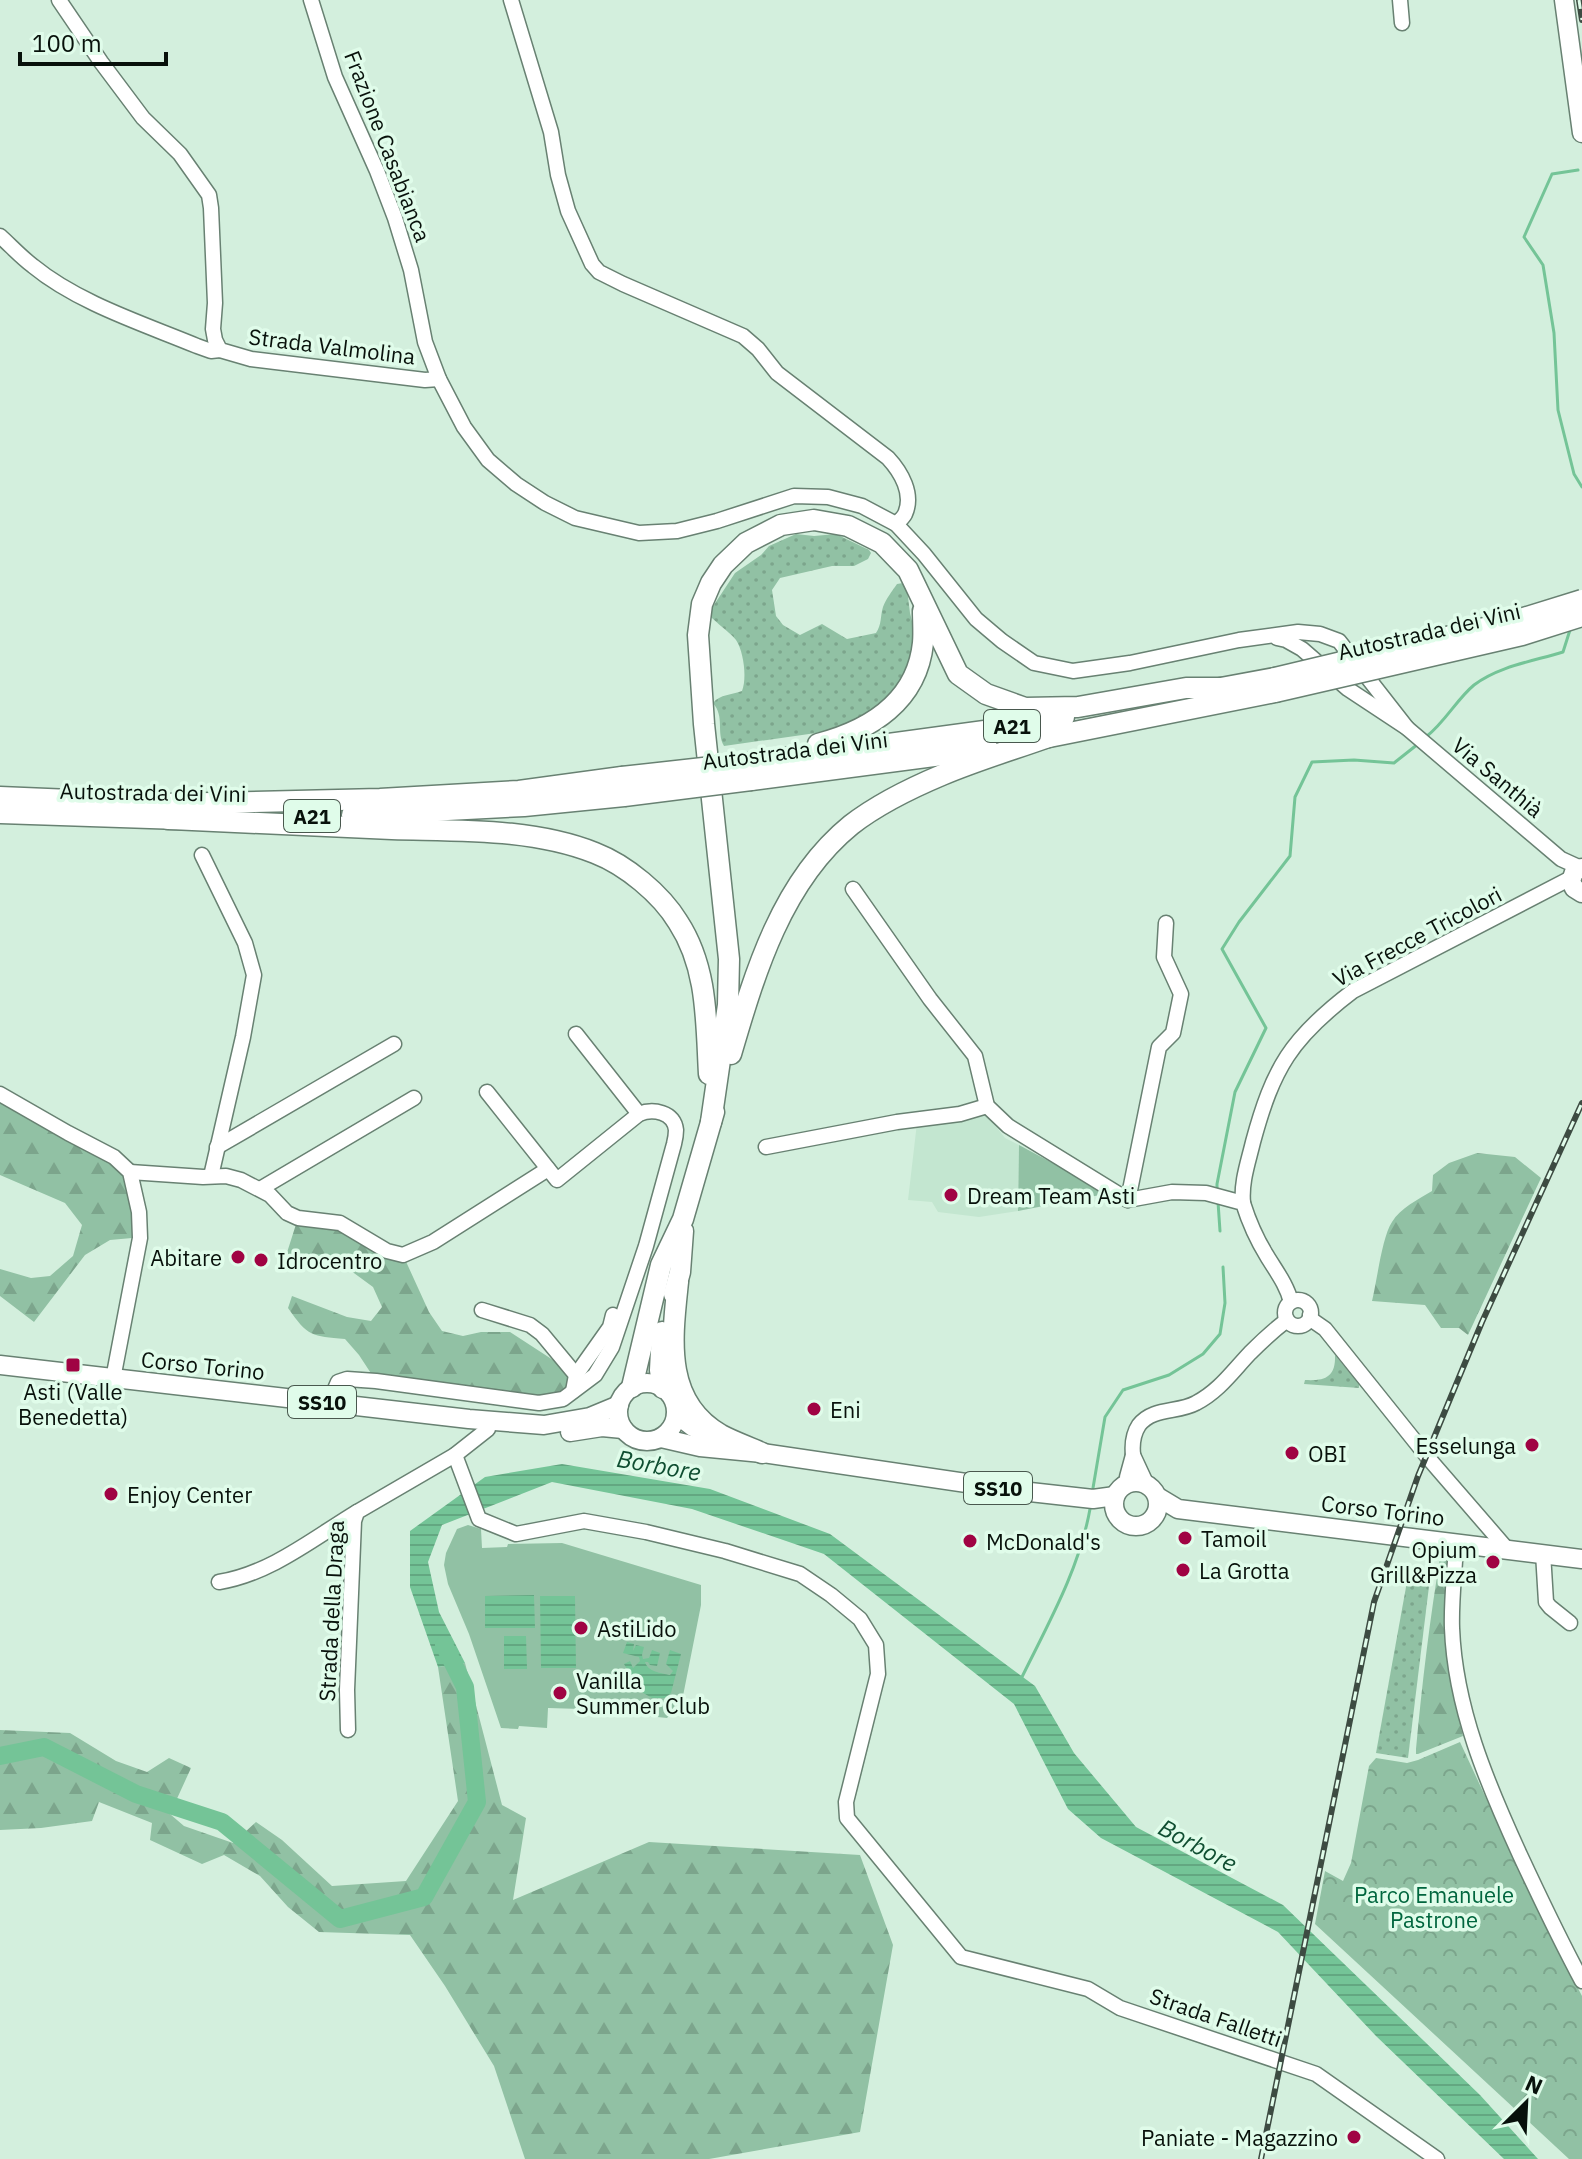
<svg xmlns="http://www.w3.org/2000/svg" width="1582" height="2159" font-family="'IBM Plex Sans',sans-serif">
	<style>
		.built { fill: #c3e6d0 }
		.grass { fill: url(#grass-dots) }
		.forest { fill: url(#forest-firs) }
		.park { fill: url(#park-crowns) }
		.pitch { fill: #91c1a4 }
		.water { fill: url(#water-rules) }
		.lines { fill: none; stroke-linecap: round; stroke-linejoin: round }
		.stream { stroke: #74c497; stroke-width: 3 }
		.river { stroke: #74c497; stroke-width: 18 }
		.minor-casing { stroke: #688172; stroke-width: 17 }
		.major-casing { stroke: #688172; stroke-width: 21 }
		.highway-casing { stroke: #688172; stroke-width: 23 }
		.minor { stroke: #fff; stroke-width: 14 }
		.major { stroke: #fff; stroke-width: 18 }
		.highway { stroke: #fff; stroke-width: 20 }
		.rail-casing { stroke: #3d4b42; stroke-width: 6 }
		.rail { stroke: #e0fcea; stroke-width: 3; stroke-dasharray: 9; stroke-linecap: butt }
		.highway-bridge-casing { stroke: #688172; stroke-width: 23; stroke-linecap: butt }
		.highway-bridge { stroke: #fff; stroke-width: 20 }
		.poi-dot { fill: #a00343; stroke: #e0fcea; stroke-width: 3 }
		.labels { text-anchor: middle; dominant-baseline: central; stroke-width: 7; stroke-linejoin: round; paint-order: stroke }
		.shield { fill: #e0fcea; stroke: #49584e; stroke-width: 2 }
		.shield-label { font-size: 20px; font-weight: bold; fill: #08110b }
		.street-label { font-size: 22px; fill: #08110b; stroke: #e0fcea }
		.poi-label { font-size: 22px; fill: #08110b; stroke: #e0fcea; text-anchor: start }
		.park-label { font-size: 22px; fill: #00663e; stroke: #e0fcea }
		.water-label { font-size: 24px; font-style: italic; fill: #0f4e31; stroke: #e0fcea }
	</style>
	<defs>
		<pattern id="grass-dots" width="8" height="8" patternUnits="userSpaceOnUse" patternTransform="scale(2)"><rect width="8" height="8" fill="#91c1a4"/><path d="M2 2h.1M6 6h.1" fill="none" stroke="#7ca58c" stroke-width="1.8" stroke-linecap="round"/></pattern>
		<pattern id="forest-firs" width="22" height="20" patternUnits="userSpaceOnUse" patternTransform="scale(2)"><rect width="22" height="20" fill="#91c1a4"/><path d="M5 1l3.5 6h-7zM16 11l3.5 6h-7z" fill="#7ca58c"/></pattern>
		<pattern id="park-crowns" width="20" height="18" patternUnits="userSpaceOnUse" patternTransform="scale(2)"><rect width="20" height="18" fill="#91c1a4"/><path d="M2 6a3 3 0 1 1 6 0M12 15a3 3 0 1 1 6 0" fill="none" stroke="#7ca58c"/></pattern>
		<pattern id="water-rules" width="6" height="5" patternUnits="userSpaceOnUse" patternTransform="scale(2)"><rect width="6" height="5" fill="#74c497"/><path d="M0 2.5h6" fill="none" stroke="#63a781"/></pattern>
	</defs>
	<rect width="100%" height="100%" fill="#d3efdd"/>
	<path class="built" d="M983,1110L1005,1138L1019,1145L1018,1211L979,1217L938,1212L932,1202L908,1200L917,1123Z"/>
	<g class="grass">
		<path d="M796,534L814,536L836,534L869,550L871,553L868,559L854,566H832L780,578L772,590L776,616L783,625L800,635L822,624L847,639L876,633C882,624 880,617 883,607C886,599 892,591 897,584L903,583L907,589L910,613L916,637L913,664L882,706L843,727L816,733L724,746C716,732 725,717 713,703C720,694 732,695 742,691C747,679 744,652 736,640C732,634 715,622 708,614L735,573L761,555L769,546Z"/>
		<path d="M1335,1355L1359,1384V1388L1304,1384L1305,1380C1324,1381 1336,1378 1335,1355Z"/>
		<path d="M1408,1576L1430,1578L1408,1758L1376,1753Z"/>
	</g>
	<g class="forest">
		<path d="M0,1100L99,1154L125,1177L133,1213L132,1238L110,1240L85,1255L34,1322L0,1296V1269L31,1278L50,1276L73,1256L82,1225L65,1203L0,1175Z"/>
		<path d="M1477,1153L1515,1157L1541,1178L1468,1335L1459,1328H1441L1425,1305L1372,1301C1377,1281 1382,1237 1392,1222C1400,1208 1419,1199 1432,1191L1433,1175L1449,1163Z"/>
		<path d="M298,1218L340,1223L403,1255L429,1312L442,1331L463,1336L481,1332H510L570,1371L573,1391L563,1399L376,1381L359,1355L345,1339C312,1336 308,1337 288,1308L292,1296L347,1317L371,1321L382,1307L373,1287L343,1265L318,1256L307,1269L284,1262Z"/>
		<path d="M1443,1551L1449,1555L1450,1681L1463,1736L1418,1754H1416V1749C1422,1684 1430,1617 1441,1552Z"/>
		<path d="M465,1663L502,1805L526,1818L513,1900L649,1842L860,1855L893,1945L860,2132L709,2159H525L494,2066L445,1986L410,1935L319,1932L288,1907L260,1876L224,1855L202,1864L150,1840L152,1823L99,1802L92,1821L41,1828L0,1830V1730L70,1733L116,1761L147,1772L169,1758L191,1768L170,1814L184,1826L233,1843L256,1822L282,1840L332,1886L406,1881L458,1801L438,1667Z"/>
	</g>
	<path class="park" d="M1460,1742L1542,1919L1582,1996V2159H1569L1315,1924L1325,1871L1343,1881L1351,1863L1369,1766L1376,1758L1407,1763L1418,1760Z"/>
	<g class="pitch">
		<path d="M1019,1145L1099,1188L1100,1195L1018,1211Z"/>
		<path d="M468,1525L481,1529L482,1548L507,1547L508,1544L562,1543L701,1585V1605L682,1701L667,1718L581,1709L548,1708L547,1728L519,1726L518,1729L501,1728L469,1634L448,1584L444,1565L446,1553L457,1529Z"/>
	</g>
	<g class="water">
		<path d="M562,1464L710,1489L830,1534L1035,1686L1074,1753L1136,1827L1283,1905L1480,2095L1538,2159H1504L1376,2036L1278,1932L1101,1838L1068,1809L1014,1704L824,1554L692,1509L552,1482L442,1525L428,1562L439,1612L465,1663L438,1667L410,1587V1531L485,1477Z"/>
		<path d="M534,1595L535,1628H485V1596Z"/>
		<path d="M540,1596H575L576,1668H541Z"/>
		<path d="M504,1636H526L527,1669H504Z"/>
		<path d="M627,1642L634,1644L633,1651L636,1645L644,1647L642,1655L643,1659L649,1658L652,1650L660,1653L657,1666L650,1665L648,1662H645C648,1672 661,1673 670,1675L673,1671L666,1664L670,1650L681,1654L671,1693L665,1698H652L626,1683L625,1677L628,1671L624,1664L630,1661L633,1668L640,1661L639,1657L623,1653Z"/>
	</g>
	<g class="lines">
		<g class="stream">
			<path d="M1578,170L1552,174L1524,237L1543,265L1554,333L1558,410L1574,474L1582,487"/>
			<path d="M1427,736C1445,722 1457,699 1474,685C1499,666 1534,661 1563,652L1570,630"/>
			<path d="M1217,1191V1184L1235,1092L1266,1028L1222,949L1239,922L1290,856L1295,797L1312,762L1354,760L1394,763L1418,744"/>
			<path d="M1218,1202L1220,1231"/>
			<path d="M1093,1488L1105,1417L1123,1390L1169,1375L1203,1354L1220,1334L1225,1303L1223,1267"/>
			<path d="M1021,1679C1048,1624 1079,1570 1090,1509"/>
		</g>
		<path class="river" d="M0,1756L44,1747L136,1794L222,1822L340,1919L424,1897L477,1802L465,1687L444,1645"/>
		<defs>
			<g id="minor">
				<path d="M59,0L101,62L143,118L180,154L209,195L211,208L215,303L213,329L215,340L220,350L251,359L425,380L439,379"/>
				<path d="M311,0L335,77L377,171L395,218L411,270L425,342L439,379L464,427L488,460L516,484L545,503L575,518L639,533L677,531L717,521L794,496L828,497L862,506L896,524L924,554L976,619L1002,641L1034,663L1073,671L1130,663L1239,640L1298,632L1320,634L1339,641L1407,728"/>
				<path d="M511,0L551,132L558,175L568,211L592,264L599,272L623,284L743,336L758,349L777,373L888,458C901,472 914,494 905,514C903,518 899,521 896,524"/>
				<path d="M1400,0L1402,23"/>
				<path d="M0,236C11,246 21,257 33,266C78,303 144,324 197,346L211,351L220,350"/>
				<path d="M1277,638L1286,640L1302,649L1348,689L1407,728L1561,859L1581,868"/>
				<path d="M202,855L245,943L254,975L243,1037L211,1176"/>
				<path d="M853,889L930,999L975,1056L987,1106L1008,1126L1128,1200L1172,1192L1206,1193L1243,1203C1249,1222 1257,1240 1267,1256C1276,1271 1287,1285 1291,1302"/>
				<path d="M576,1034L639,1114"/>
				<path d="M0,1094L68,1133L114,1157L130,1172L139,1212L140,1238L113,1379"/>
				<path d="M217,1147L394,1044"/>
				<path d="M766,1147L897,1122L960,1114L987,1106"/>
				<path d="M130,1172L203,1177L226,1176L241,1180L270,1195L287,1213L298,1218L340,1223L387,1251L403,1255L433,1242L548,1169"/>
				<path d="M260,1189L414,1098"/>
				<path d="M1128,1200L1159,1047L1173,1033L1181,994L1164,957L1166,923"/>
				<path d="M1243,1203C1241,1182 1248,1163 1253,1142C1273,1068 1291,1038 1353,991L1571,878"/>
				<circle cx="1298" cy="1313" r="13"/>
				<path d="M482,1310L530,1325L542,1334L576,1375L573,1391"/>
				<path d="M1310,1315L1312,1320L1325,1329L1430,1460L1507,1549"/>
				<path d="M576,1375L610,1327L613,1315"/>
				<path d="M332,1403L335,1389L338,1382L347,1379L376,1381L539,1403L563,1399L595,1375L612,1347L646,1246L674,1144C675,1140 676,1135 676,1130C674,1112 653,1108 639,1114L557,1180L487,1092"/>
				<path d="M455,1455L479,1519L516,1534L584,1521L646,1532L725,1551L800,1574L831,1595L860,1619L876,1645L878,1674L846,1802L847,1818L961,1957L1088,1989L1120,2008L1316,2074L1437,2159"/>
				<path d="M1133,1455C1132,1445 1133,1434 1139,1425C1153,1407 1178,1413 1196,1403C1219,1391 1232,1372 1250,1353C1262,1341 1274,1330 1287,1320"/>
				<path d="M1129,1483L1127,1477L1133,1455L1146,1483"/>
				<path d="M1456,1543C1455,1571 1451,1600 1452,1628C1455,1708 1487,1783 1520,1855C1540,1898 1560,1940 1582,1981"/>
				<path d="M1543,1553L1546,1602L1550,1607L1570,1623"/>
				<path d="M219,1582C270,1574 314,1538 357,1512"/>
				<path d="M348,1730L347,1690L354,1521L357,1512L455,1455L488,1429L489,1421"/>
			</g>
			<g id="major">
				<path d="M1564,0L1582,133"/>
				<path d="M1582,868L1574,872L1571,881L1574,888L1582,893"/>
				<path d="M0,1365L469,1419L544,1425L590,1417L619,1405"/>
				<circle cx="647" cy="1412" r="29"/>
				<path d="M676,1414L693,1427L717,1439"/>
				<path d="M570,1432L602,1427L623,1429"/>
				<path d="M661,1438L700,1447L762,1453L1021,1491L1093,1499L1115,1496"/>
				<circle cx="1136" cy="1504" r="22"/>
				<path d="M1158,1497L1178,1509L1582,1559"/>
			</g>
			<g id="highway">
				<path d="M1210,690L1275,678"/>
				<path d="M1039,739L1275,692"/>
				<path d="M818,744C871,730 917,701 923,643C924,632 923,621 923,611"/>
				<path d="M748,763L992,730L1064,717"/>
				<path d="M751,780L988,749"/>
				<path d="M0,797L166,804L380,799L519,791L622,777"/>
				<path d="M0,813L180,819"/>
				<path d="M352,815L524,806L624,796"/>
				<path d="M168,819C243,822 318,826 392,829C459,831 532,828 595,853C626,865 661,894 678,922C708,968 706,1021 709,1074"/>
				<path d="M731,1054C755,972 782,881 851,825C878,804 911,788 942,775C977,760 1015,749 1051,736"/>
				<path d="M711,1122L728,1005L729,959L704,724L698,635L702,604L711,583L723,565L746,543L781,525L814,520L848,526L882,543L908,570L958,674L986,694L1025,708L1078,707L1186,688H1221"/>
				<path d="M678,1282C672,1339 663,1402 721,1435C734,1442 749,1447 762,1453"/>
				<path d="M674,1294L680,1272L683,1231"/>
				<path d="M662,1332L660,1370L663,1388"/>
				<path d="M632,1387L661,1265L683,1219L714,1112"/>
			</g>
		</defs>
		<use href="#minor" class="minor-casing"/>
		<use href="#major" class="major-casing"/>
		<use href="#highway" class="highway-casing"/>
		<use href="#minor" class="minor"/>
		<use href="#major" class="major"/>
		<use href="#highway" class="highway"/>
		<defs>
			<g id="rail">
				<path d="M1579,0L1582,20"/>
				<path d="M1261,2159L1374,1602L1418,1476L1482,1322L1582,1103"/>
			</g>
		</defs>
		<use href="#rail" class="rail-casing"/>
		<use href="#rail" class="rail"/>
		<defs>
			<g id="highway-bridge">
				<path d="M1275,678L1514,621L1582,600"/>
				<path d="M1275,692L1522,635L1582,616"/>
				<path d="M622,777L748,763"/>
				<path d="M624,796L751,780"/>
			</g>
		</defs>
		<use href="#highway-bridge" class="highway-bridge-casing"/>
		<use href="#highway-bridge" class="highway-bridge"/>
	</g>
	<g class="poi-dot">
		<circle cx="951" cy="1195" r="8"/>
		<circle cx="238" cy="1257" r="8"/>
		<circle cx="261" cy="1260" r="8"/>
		<rect x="65" y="1357" width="16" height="16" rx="4"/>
		<circle cx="814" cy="1409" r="8"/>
		<circle cx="1532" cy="1445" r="8"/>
		<circle cx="1292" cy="1453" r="8"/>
		<circle cx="111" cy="1494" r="8"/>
		<circle cx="1185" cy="1538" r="8"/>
		<circle cx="970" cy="1541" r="8"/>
		<circle cx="1493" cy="1562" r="8"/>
		<circle cx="1183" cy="1570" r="8"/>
		<circle cx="581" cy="1628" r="8"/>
		<circle cx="560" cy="1693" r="8"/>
		<circle cx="1354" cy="2137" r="8"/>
	</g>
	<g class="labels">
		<g class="shield">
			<rect x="984" y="710" width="56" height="32" rx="6"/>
			<rect x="284" y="800" width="56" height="32" rx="6"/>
			<rect x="288" y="1386" width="68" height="32" rx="6"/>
			<rect x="964" y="1472" width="68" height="32" rx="6"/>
		</g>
		<g class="shield-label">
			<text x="1012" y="726">A21</text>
			<text x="312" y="816">A21</text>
			<text x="322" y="1402">SS10</text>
			<text x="998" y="1488">SS10</text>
		</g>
		<g class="street-label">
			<text transform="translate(388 146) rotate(69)">Frazione Casabianca</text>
			<text transform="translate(332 346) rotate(7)">Strada Valmolina</text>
			<text transform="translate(1429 631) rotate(-13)">Autostrada dei Vini</text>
			<text transform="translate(795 750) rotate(-7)">Autostrada dei Vini</text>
			<text transform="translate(1498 777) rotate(40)">Via Santhià</text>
			<text transform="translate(153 792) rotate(1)">Autostrada dei Vini</text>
			<text transform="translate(1417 936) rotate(-28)">Via Frecce Tricolori</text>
			<text transform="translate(203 1365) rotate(6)">Corso Torino</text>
			<text transform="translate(1383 1510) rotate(7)">Corso Torino</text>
			<text transform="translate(331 1611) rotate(-87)">Strada della Draga</text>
			<text transform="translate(1216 2017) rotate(19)">Strada Falletti</text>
		</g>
		<g class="poi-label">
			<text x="967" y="1195">Dream Team Asti</text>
			<text x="222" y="1257" text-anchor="end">Abitare</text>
			<text x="277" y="1260">Idrocentro</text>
			<text x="73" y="1391" text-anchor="middle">Asti (Valle<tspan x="73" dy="25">Benedetta)</tspan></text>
			<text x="830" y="1409">Eni</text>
			<text x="1516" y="1445" text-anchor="end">Esselunga</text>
			<text x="1308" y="1453">OBI</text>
			<text x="127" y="1494">Enjoy Center</text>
			<text x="1201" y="1538">Tamoil</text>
			<text x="986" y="1541">McDonald's</text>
			<text x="1477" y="1549" text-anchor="end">Opium<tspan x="1477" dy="25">Grill&amp;Pizza</tspan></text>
			<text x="1199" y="1570">La Grotta</text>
			<text x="597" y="1628">AstiLido</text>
			<text x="576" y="1680">Vanilla<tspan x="576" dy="25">Summer Club</tspan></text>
			<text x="1338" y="2137" text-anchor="end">Paniate - Magazzino</text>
		</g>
		<g class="park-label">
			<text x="1434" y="1894">Parco Emanuele<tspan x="1434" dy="25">Pastrone</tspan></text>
		</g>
		<g class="water-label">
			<text transform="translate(659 1465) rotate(10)">Borbore</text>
			<text transform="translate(1198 1845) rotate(28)">Borbore</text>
		</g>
	</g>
	<g transform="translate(1526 2103) rotate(24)" stroke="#e0fcea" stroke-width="6" paint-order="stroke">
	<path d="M0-6L14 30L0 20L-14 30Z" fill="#08110b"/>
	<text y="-12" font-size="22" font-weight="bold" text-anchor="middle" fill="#08110b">N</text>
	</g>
	<path d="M20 52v12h146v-12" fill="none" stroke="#08110b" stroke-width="4"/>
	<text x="32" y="52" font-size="24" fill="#08110b" stroke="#e0fcea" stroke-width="6" paint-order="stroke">100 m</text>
</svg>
